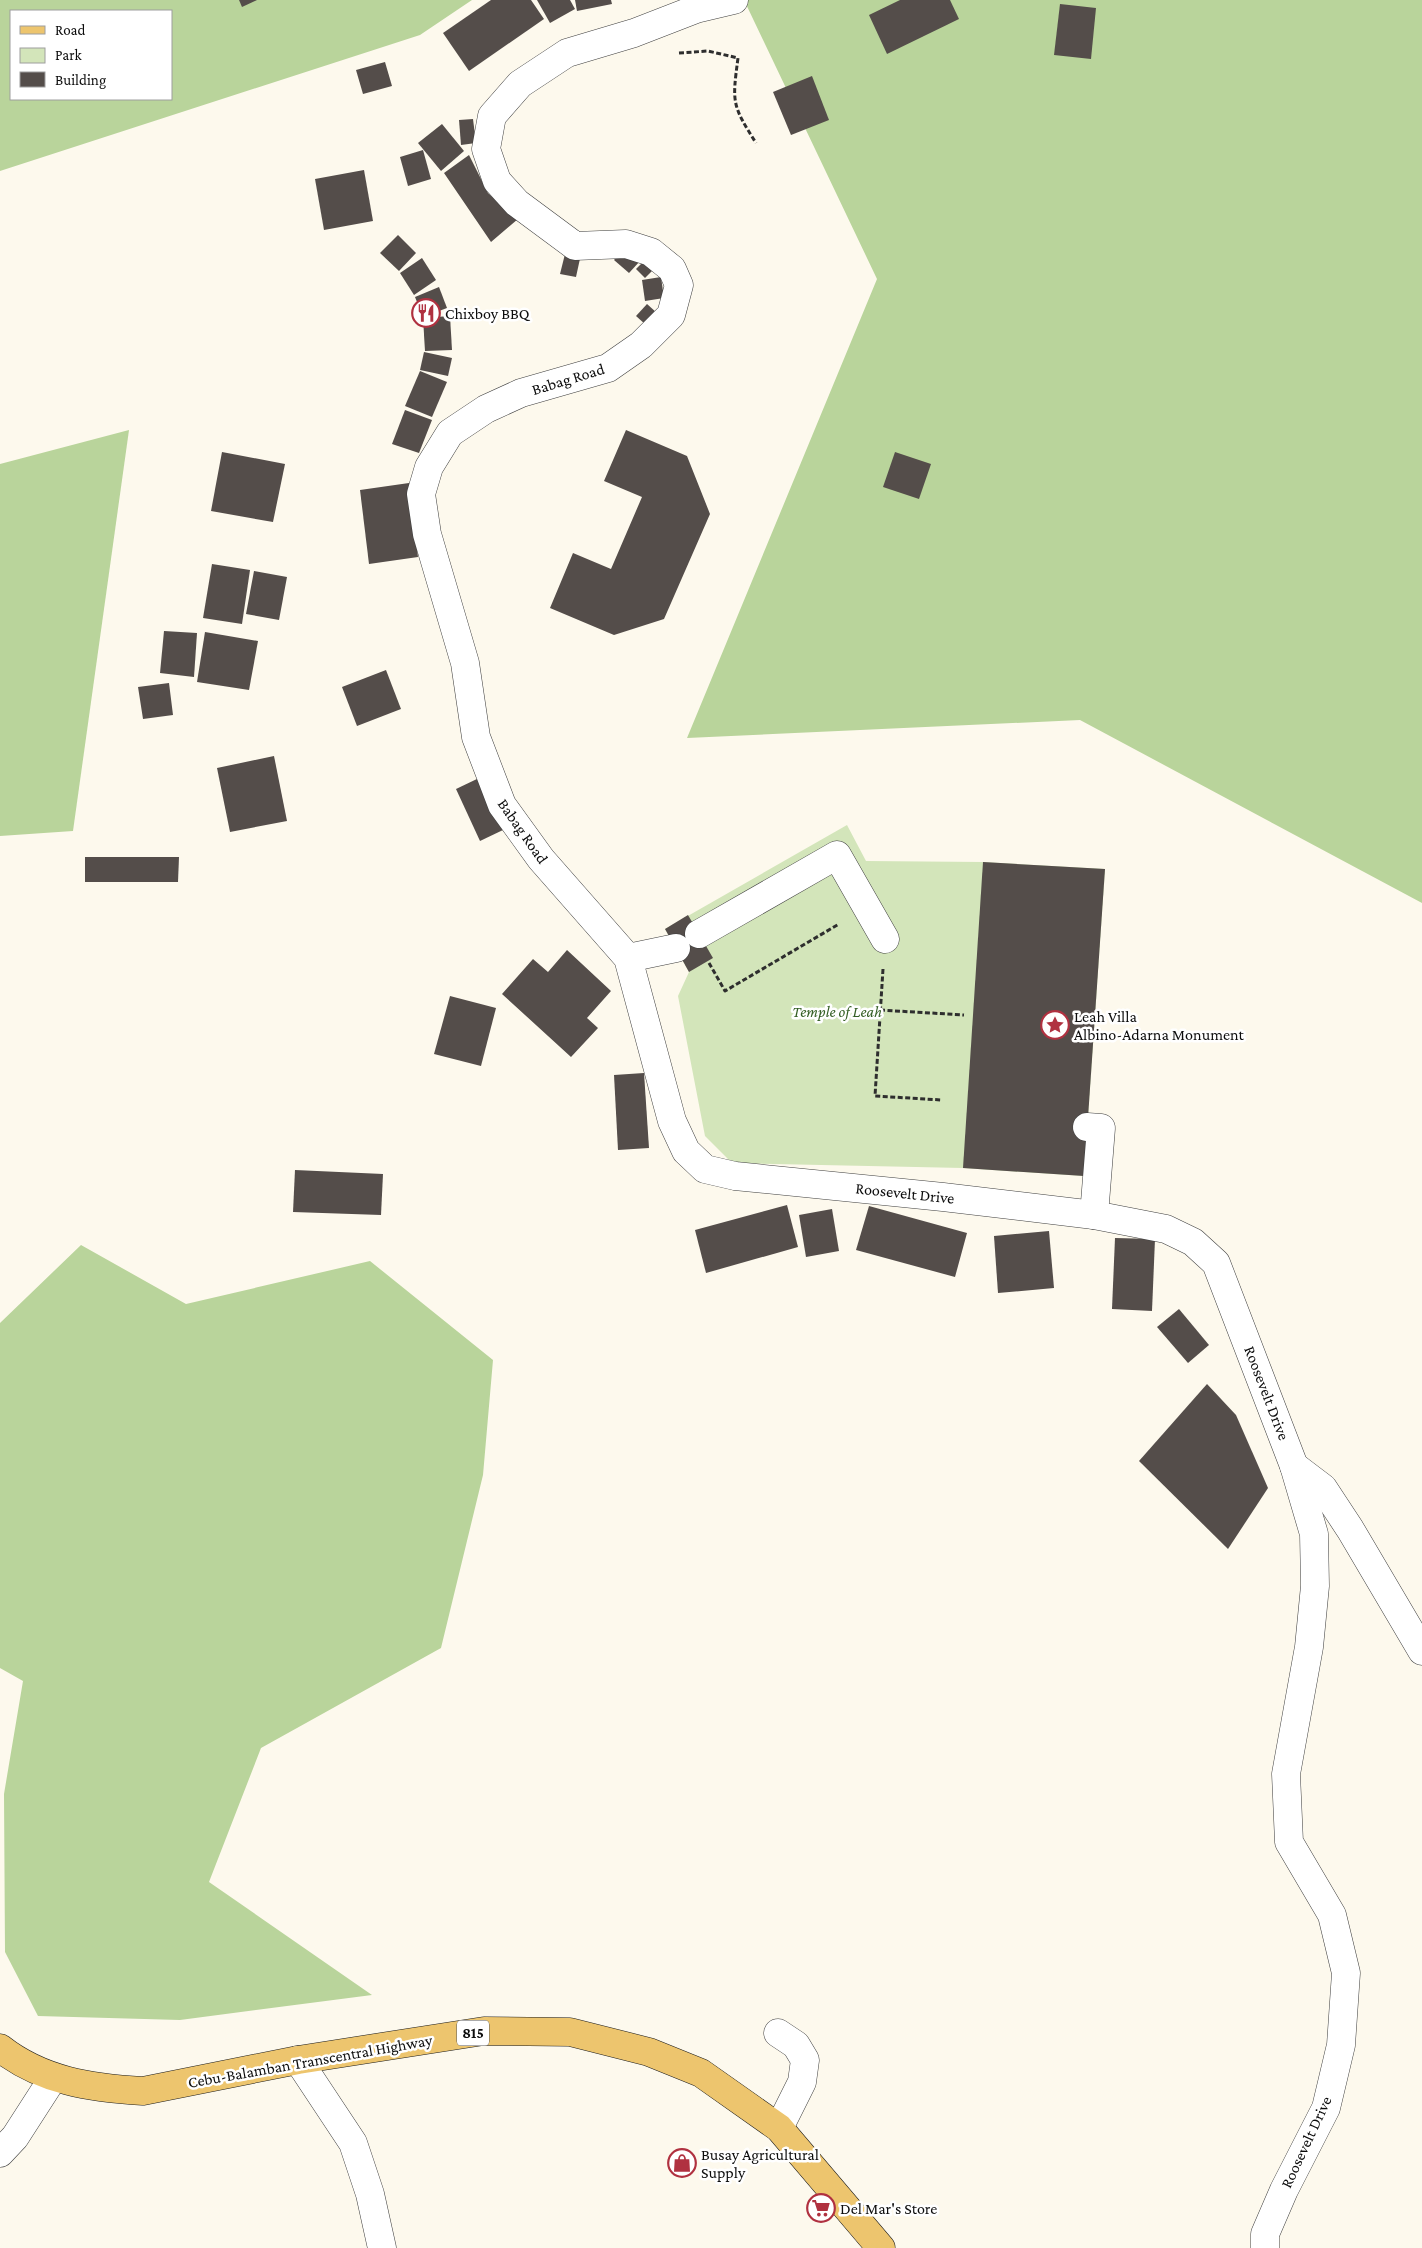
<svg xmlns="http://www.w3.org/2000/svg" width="1422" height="2248" font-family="'Crimson Pro',serif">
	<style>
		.green { fill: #d3e5ba }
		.forest { fill: #b9d49b; fill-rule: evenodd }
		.building { fill: #544d4a }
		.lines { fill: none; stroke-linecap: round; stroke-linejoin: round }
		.minor-casing { stroke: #3f3f3f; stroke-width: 29 }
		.major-casing { stroke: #1d1d1d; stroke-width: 29 }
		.path { stroke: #2e2e2e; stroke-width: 3; stroke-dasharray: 5 2.5; stroke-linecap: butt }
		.minor { stroke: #fff; stroke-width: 28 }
		.major { stroke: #edc56e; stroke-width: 28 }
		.labels { text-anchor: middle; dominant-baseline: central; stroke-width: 5; stroke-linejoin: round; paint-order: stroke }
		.shield { fill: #fff; stroke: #555; stroke-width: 1 }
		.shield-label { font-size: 15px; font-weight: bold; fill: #0c0c0c }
		.poi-label { font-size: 16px; fill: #0c0c0c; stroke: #fff; text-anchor: start }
		.street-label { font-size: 16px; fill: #0c0c0c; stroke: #fff }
		.park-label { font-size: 16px; font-style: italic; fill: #335e23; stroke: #fff }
	</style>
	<rect width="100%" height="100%" fill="#fdf9ed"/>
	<path class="green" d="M847,825L866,861L983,862L1105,869L1084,1176L963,1168L732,1163L705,1136L678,996L689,972L665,929Z"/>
	<g class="forest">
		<path d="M0,0H472L420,35L0,171ZM11,11H171V99H11Z"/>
		<path d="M744,0H1422V903L1080,720L687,738L877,279Z"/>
		<path d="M129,430L73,831L0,836V464Z"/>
		<path d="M81,1245L186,1304L370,1261L493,1360L483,1475L441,1648L261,1748L209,1882L372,1995L180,2020L38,2016L5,1952L4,1794L23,1681L0,1668V1323Z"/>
	</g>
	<g class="building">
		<path d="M239,0H257L242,7Z"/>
		<path d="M491,0H531L544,19L469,71L443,33Z"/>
		<path d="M537,0H570L575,9L550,23Z"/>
		<path d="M575,0H611L612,4L577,11Z"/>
		<path d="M900,0H950L959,19L887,54L869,15Z"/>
		<path d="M1060,4L1096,8L1091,59L1054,55Z"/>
		<path d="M385,62L392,86L363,94L356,70Z"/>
		<path d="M812,76L829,120L791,135L773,92Z"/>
		<path d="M473,119L476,143L461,145L459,120Z"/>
		<path d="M442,124L464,151L441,171L418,143Z"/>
		<path d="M423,150L431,179L408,186L400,157Z"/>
		<path d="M469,155L488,193L518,219L491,242L444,173Z"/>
		<path d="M364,170L373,221L324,230L315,179Z"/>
		<path d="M398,235L416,253L399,271L380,253Z"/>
		<path d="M626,246L641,260L629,273L614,260Z"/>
		<path d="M566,250L581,254L576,277L560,274Z"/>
		<path d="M422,258L436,280L414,295L400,273Z"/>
		<path d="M646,259L656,267L645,278L636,269Z"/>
		<path d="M661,277L664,298L645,301L642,280Z"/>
		<path d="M439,287L447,308L423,317L415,297Z"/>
		<path d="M647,304L657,313L646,325L636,316Z"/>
		<path d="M450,316L452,350L425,351L423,318Z"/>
		<path d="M424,352L452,358L448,376L420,370Z"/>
		<path d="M420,371L447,382L432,417L405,406Z"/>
		<path d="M405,410L432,420L419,453L392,444Z"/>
		<path d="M626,430L687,456L710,514L664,619L614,635L550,608L573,553L611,569L642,497L604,481Z"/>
		<path d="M222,452L285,464L273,522L211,511Z"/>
		<path d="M895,452L931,464L919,499L883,487Z"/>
		<path d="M409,483L418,557L369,564L360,490Z"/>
		<path d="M212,564L250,570L242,624L203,618Z"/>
		<path d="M254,571L287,577L279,620L246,614Z"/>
		<path d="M164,631L197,633L194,677L160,673Z"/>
		<path d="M205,632L258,641L249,690L197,682Z"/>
		<path d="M386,670L401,709L357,726L342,687Z"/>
		<path d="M169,683L173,715L143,719L138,687Z"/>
		<path d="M274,756L287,821L230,832L217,768Z"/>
		<path d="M479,778L503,830L480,841L456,789Z"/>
		<path d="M85,857H179L178,882H85Z"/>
		<path d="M983,862L1105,869L1084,1176L963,1168Z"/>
		<path d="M688,915L713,958L689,972L665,929Z"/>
		<path d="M567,950L611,991L587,1018L598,1028L571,1057L502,994L533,959L548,972Z"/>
		<path d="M450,996L496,1008L481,1066L434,1054Z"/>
		<path d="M644,1073L649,1148L618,1150L614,1075Z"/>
		<path d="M295,1170L383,1174L381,1215L293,1212Z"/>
		<path d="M787,1205L798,1247L706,1273L695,1230Z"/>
		<path d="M869,1206L967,1233L955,1277L856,1250Z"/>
		<path d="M832,1209L839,1251L806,1257L799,1215Z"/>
		<path d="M1049,1231L1054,1288L998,1293L994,1236Z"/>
		<path d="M1115,1238L1155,1239L1152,1311L1112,1309Z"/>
		<path d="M1179,1309L1209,1345L1188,1363L1157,1327Z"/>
		<path d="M1207,1384L1236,1415L1268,1488L1228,1549L1139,1461Z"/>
	</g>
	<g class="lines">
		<defs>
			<g id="minor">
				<path d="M734,0L696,9L634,33L567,53L520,84L492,116L486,149L497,181L517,203L575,246L626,244L651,252L672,269L679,285L671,315L641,345L608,368L521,393L486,409L450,433L429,467L421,494L427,534L465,663L476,737L502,805L541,859L628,958L672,1121L686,1151L705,1169L735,1176L943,1197L1094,1215L1166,1229L1193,1242L1216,1263L1294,1466L1314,1534L1315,1586L1309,1647L1286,1774L1289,1842L1332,1915L1346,1973L1341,2045L1326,2108L1284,2190L1265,2234V2248"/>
				<path d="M699,934L837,855L885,939"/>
				<path d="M628,958L676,948"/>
				<path d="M1087,1127L1101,1128L1094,1215"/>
				<path d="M1294,1466L1323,1488L1350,1529L1422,1651"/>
				<path d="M778,2033L796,2045L805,2060L802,2082L779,2128"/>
				<path d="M298,2060L353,2143L370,2194L382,2248"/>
				<path d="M0,2153L15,2137L53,2078"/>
			</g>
			<path id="major" d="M0,2048C42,2081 91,2088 143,2091L298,2060L484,2031L570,2032L649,2052L701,2073L779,2128L881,2248"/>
		</defs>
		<use href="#minor" class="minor-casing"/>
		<use href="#major" class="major-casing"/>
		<g class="path">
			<path d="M679,53L708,51L738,58C732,103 732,105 756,143"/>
			<path d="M709,963L725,991L839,924"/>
			<path d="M883,969L875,1096L942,1100"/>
			<path d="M880,1010L964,1015"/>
		</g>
		<use href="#minor" class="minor"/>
		<use href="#major" class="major"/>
	</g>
	<defs>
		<symbol id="restaurant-ring" viewBox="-11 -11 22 22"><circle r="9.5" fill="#fff" stroke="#b03140" stroke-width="1.5"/><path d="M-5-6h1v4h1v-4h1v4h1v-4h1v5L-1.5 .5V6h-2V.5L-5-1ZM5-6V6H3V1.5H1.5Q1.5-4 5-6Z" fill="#b03140"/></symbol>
		<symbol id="sight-ring" viewBox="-11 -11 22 22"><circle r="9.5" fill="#fff" stroke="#b03140" stroke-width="1.5"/><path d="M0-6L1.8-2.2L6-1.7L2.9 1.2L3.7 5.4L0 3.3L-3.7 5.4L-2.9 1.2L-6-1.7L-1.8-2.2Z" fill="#b03140"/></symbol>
		<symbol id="shop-ring" viewBox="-11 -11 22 22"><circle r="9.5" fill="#fff" stroke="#b03140" stroke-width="1.5"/><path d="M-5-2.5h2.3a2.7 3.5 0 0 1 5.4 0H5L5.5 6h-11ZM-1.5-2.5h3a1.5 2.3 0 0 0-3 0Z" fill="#b03140"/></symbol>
		<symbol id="supermarket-ring" viewBox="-11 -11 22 22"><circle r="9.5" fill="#fff" stroke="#b03140" stroke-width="1.5"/><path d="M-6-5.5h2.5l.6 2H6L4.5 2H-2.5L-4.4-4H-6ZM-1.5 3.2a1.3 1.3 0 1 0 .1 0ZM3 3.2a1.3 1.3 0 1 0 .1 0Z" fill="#b03140"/></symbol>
	</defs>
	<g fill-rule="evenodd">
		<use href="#restaurant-ring" x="410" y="297" width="32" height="32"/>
		<use href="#sight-ring" x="1039" y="1009" width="32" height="32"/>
		<use href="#shop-ring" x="666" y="2147" width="32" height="32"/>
		<use href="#supermarket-ring" x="805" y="2192" width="32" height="32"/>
	</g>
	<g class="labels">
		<rect class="shield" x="457" y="2020.5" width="32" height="25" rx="4"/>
		<g class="shield-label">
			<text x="473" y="2033">815</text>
		</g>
		<g class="poi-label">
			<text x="445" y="313">Chixboy BBQ</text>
			<text x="1074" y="1016">Leah Villa<tspan x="1074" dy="18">Albino-Adarna Monument</tspan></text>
			<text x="701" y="2154">Busay Agricultural<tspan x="701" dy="18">Supply</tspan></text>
			<text x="840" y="2208">Del Mar's Store</text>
		</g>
		<g class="street-label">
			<text transform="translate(568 379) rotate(-17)">Babag Road</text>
			<text transform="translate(523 831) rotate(55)">Babag Road</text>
			<text transform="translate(905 1193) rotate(6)">Roosevelt Drive</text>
			<text transform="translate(1267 1393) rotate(69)">Roosevelt Drive</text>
			<text transform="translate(310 2061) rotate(-10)">Cebu-Balamban Transcentral Highway</text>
			<text transform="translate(1306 2142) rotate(-65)">Roosevelt Drive</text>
		</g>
		<g class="park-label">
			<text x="837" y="1011">Temple of Leah</text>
		</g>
	</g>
	<rect x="10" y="10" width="162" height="90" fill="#ffffff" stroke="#9e9e9e"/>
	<rect x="20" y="26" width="25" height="8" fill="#edc56e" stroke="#9e9e9e"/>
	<text x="55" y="35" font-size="15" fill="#0c0c0c">Road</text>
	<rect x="20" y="48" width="25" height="15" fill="#d3e5ba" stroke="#9e9e9e"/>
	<text x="55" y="60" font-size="15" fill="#0c0c0c">Park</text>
	<rect x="20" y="72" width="25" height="15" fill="#544d4a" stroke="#9e9e9e"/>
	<text x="55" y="85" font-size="15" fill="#0c0c0c">Building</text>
</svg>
